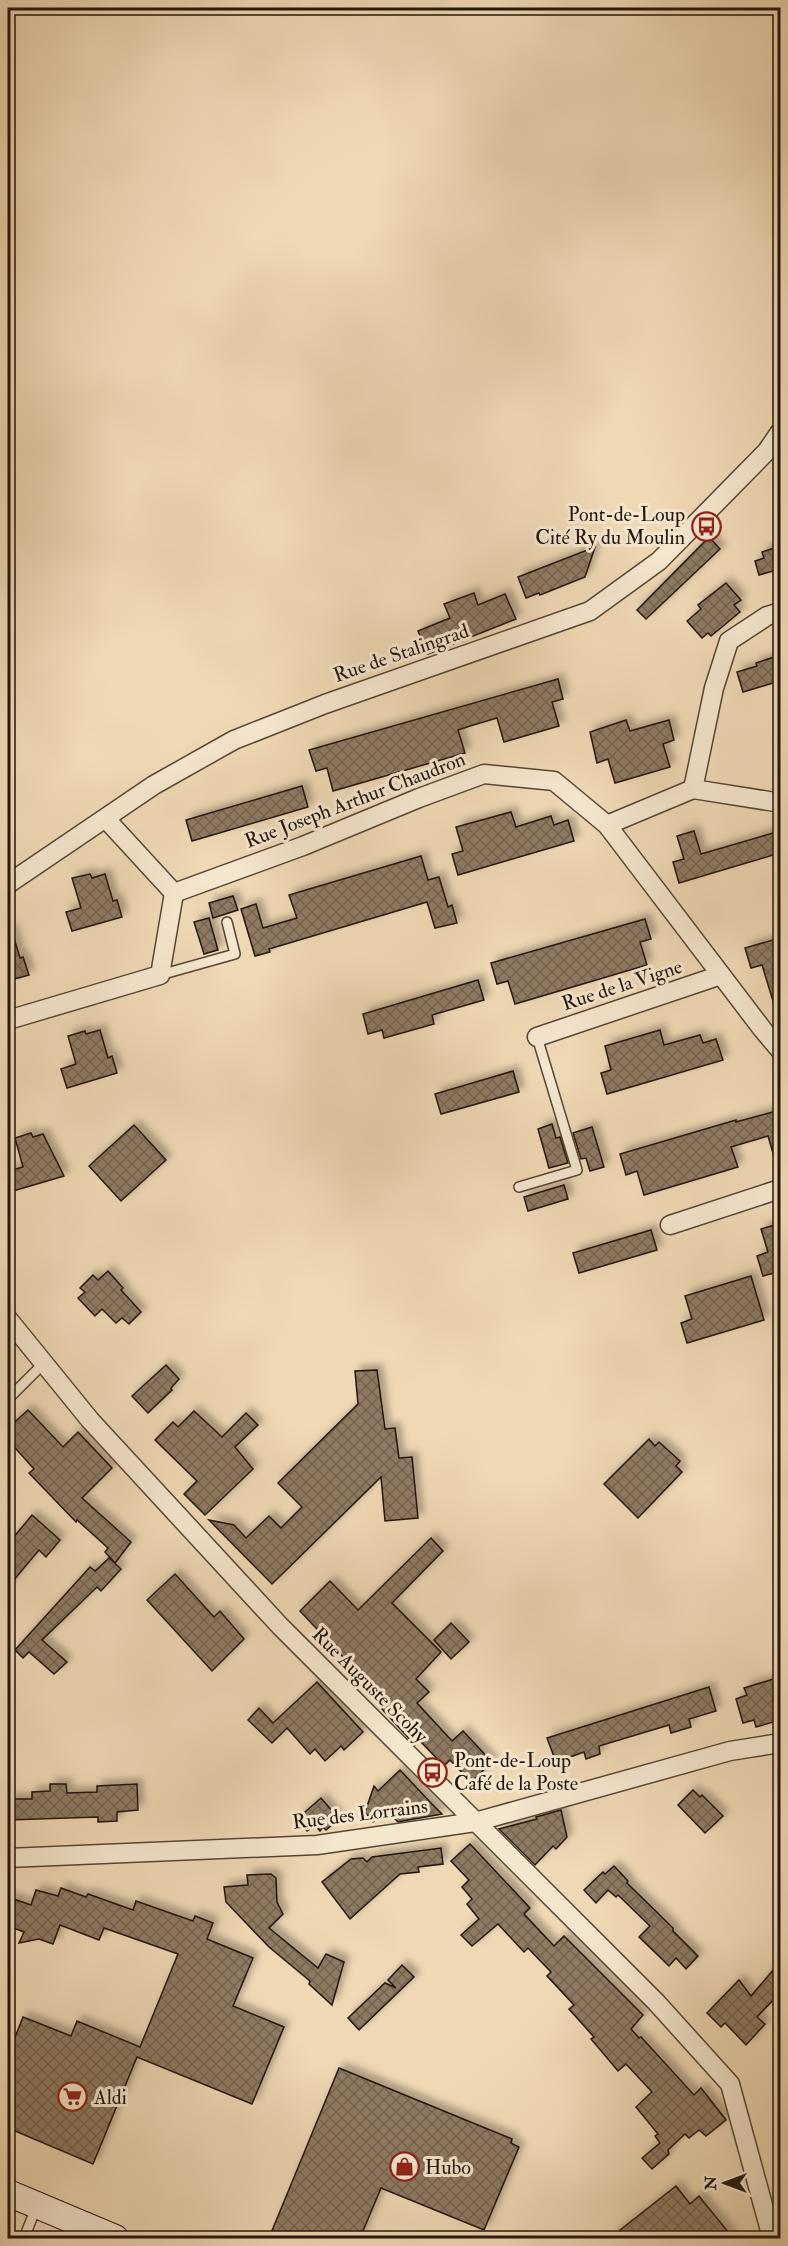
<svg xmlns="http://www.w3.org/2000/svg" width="788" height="2246" font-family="'IM FELL Double Pica',serif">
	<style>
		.building { fill: url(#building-cross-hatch); stroke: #23150c; stroke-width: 1.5; filter: url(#shadow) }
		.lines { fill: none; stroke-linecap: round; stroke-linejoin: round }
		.service-casing { stroke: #564636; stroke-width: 12 }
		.minor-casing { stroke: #564636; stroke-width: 21 }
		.secondary-casing { stroke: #23150c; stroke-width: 28 }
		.service { stroke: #f5e6ce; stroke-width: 9 }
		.minor { stroke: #f5e6ce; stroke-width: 18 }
		.secondary { stroke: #f5e6ce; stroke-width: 26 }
		.labels { text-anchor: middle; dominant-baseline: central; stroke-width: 6; stroke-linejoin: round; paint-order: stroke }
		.poi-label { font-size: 20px; fill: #23150c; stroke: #f5e6ce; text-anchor: start }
		.street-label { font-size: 20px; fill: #23150c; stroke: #f5e6ce }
	</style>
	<defs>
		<pattern id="building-cross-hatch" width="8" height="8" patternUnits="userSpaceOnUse" patternTransform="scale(1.5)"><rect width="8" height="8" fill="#8e7a63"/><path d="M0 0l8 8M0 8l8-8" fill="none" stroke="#746350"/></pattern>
		<filter id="shadow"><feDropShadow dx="5.5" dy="-5.5" stdDeviation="3" flood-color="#0004"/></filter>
	</defs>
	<rect width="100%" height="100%" fill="#f0d8b4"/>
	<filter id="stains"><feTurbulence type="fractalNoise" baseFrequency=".00333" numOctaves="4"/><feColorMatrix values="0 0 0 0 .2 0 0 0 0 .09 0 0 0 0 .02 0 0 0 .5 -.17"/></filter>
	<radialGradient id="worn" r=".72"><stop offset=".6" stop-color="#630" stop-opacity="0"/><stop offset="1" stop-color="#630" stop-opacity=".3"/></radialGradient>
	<g class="building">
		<path d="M709,537L720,549L646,619L637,610Z"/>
		<path d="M780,546V569L759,575L755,561L764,558L762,552Z"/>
		<path d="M595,547L585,577L540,595L539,593L526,598L518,577Z"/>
		<path d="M726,583L741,600L734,605L740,612L711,636L708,633L702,638L687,621L701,609L698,605Z"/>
		<path d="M474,593L478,605L505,594L516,619L428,654L418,631L450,618L444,604Z"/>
		<path d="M774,657L775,661L780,659V681L743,692L737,672L757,666L756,663Z"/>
		<path d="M558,679L563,699L552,702L559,726L504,742L497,718L470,726L458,730L465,753L333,791L327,768L316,771L309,750Z"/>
		<path d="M626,720L630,731L669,720L674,740L663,744L670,767L615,783L608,759L597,763L590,732Z"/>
		<path d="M302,786L308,807L192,841L186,820Z"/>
		<path d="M511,812L516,827L551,816L554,825L568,820L574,841L458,875L452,854L463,851L456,827Z"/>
		<path d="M694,831L701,854L780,831V853L679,883L673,862L684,859L677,836Z"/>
		<path d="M421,856L428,880L439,877L448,907L452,905L457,923L435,928L427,902L269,949L270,952L255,956L241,909L256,904L263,928L297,918L289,895Z"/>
		<path d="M90,874L92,878L105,874L113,901L117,900L122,917L72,931L66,912L81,908L72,878Z"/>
		<path d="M233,896L238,910L213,918L209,903Z"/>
		<path d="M209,918L218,950L204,954L194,922Z"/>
		<path d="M645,919L651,939L640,942L647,965L515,1004L508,981L497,984L491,963Z"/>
		<path d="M11,928L20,958L23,957L29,975L11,980L8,972V929Z"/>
		<path d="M780,938V1013L777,1014L762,965L751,968L745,948Z"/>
		<path d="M478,980L484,1000L432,1015L434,1024L384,1038L382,1030L368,1034L363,1014Z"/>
		<path d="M100,1030L108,1058L112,1056L117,1073L67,1088L61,1069L76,1064L68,1036L85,1031L86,1034Z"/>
		<path d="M660,1030L664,1045L700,1035L703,1043L716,1039L723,1060L607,1094L601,1073L611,1070L605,1046Z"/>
		<path d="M513,1071L519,1092L441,1114L435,1094Z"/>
		<path d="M780,1110V1166L777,1167L768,1136L731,1147L738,1167L644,1195L637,1171L626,1175L620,1154L736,1120V1122Z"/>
		<path d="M552,1124L556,1138L560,1137L568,1163L549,1168L538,1129Z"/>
		<path d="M134,1125L166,1160L121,1201L89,1166Z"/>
		<path d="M592,1127L604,1167L590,1171L586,1158L581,1159L573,1133Z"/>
		<path d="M31,1133L33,1137L43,1134L64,1176L13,1191L8,1171L23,1167L15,1138Z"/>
		<path d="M564,1185L568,1199L528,1211L524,1197Z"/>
		<path d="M778,1224L780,1233V1281H776L774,1273L763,1276L757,1256L768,1252L761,1229Z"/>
		<path d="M651,1230L657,1250L579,1273L573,1253Z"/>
		<path d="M108,1271L123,1288L121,1290L141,1312L129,1324L122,1318L116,1323L102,1309L95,1316L78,1298L85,1292L80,1288L93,1275L98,1280Z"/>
		<path d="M751,1276L764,1320L687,1343L681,1323L692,1319L685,1296Z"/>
		<path d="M166,1365L179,1379L171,1388L172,1390L148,1413L132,1396Z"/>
		<path d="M377,1370L385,1429L395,1428L399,1458L412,1457L418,1518L385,1521L381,1477L272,1584L209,1520L234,1525L246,1538L269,1516L281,1528L302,1507L278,1483L358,1404L355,1371Z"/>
		<path d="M28,1410L63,1447L78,1432L112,1468L82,1498L131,1542L115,1563L105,1552L108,1548L77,1520L76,1522L29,1473L34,1469L8,1440V1428Z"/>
		<path d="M194,1411L222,1437L246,1413L258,1425L235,1447L253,1469L205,1515L184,1494L197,1481L155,1440L173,1422L178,1427Z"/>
		<path d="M649,1439L655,1446L659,1442L680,1461L676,1466L682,1472L638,1518L604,1484Z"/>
		<path d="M32,1515L60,1540L46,1557L39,1550L8,1587V1544Z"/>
		<path d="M431,1538L443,1551L392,1603L441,1652L416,1679L429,1692L417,1703L452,1741L463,1731L492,1762L471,1782L450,1760L444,1766L420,1741L415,1745L382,1709L387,1704L300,1611L330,1581L358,1610Z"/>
		<path d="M109,1558L121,1569L101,1591L97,1587L42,1640L67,1662L54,1674L29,1652L23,1658L15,1650L90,1567L95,1571Z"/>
		<path d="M175,1574L214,1617L220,1611L244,1639L212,1671L147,1600Z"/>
		<path d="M451,1623L469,1642L451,1659L434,1640Z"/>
		<path d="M780,1677V1720L756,1727L754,1720L743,1723L736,1699L747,1695L744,1688Z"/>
		<path d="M317,1682L363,1732L344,1750L341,1746L325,1761L315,1749L310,1754L287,1728L272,1743L248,1720L259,1708L273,1723Z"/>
		<path d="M709,1687L716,1711L689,1719L691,1727L671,1733L669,1725L599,1746L600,1754L586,1759L584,1752L556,1762L547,1738Z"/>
		<path d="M400,1770L430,1802L442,1814L398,1822L386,1810L373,1822L365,1812L374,1786L378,1791Z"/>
		<path d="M50,1784H66L67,1793L97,1792V1786L137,1784L138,1810L117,1812V1821L98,1822V1817L8,1820V1799H32V1792L50,1791Z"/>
		<path d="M693,1790L700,1797L702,1795L723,1816L705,1833L678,1805Z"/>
		<path d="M321,1798L339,1819L326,1830L323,1827L320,1831L315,1825L307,1831L297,1819Z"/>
		<path d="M561,1810L567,1837L556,1849L553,1846L535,1865L499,1829L537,1819L536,1817Z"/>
		<path d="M470,1844L530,1908L524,1914L554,1946L564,1936L643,2015L631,2029L639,2038L641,2037L694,2095L701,2088L726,2120L706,2136L699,2130L689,2138L685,2134L668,2150L669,2154L652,2169L642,2158L660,2143L655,2136L658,2134L636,2107L652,2092L626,2064L618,2071L591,2039L594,2037L569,2009L574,2005L547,1976L551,1972L528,1948L524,1952L498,1924L472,1946L461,1935L479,1919L467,1904L472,1899L462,1887L469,1880L451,1861Z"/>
		<path d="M441,1848L443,1864L418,1867L419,1872L400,1874L350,1919L322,1882L351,1859L363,1858L367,1862L372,1857Z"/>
		<path d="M614,1866L628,1881L627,1883L673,1928V1931L698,1956L686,1969L676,1958L669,1966L639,1937L650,1926L618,1895L616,1897L608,1890L596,1903L584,1890L603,1872L605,1874Z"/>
		<path d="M271,1874L276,1878L277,1902L283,1914L269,1928L318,1968L326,1954L344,1962L332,2005L309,1984L310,1981L269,1947L226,1902L224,1887L248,1885L247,1875Z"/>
		<path d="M61,1888L86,1897L88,1894L133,1910L136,1901L193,1921L195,1916L213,1923L207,1939L253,1958L233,2006L284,2027L252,2104L137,2057L93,2164L8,2128V2055L23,2017L71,2036L77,2021L140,2047L178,1954L104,1928L99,1940L60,1925L53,1944L39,1939L19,1943L24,1932L8,1926V1897L31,1905L36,1890L58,1896Z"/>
		<path d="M780,1962V1993L757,2017L765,2024L746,2045L725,2023L721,2027L707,2013L739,1980L751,1996Z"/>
		<path d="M402,1965L414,1977L359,2030L348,2018L385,1983L396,1988L388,1980Z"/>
		<path d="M339,2068L512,2139L511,2143L519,2147L484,2230L381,2188L360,2238H269Z"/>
		<path d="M676,2186L690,2204L699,2196L733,2238H610Z"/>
	</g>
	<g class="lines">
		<defs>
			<g id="service">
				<path d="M160,975L235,954L227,922"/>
				<path d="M519,1187L577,1170L537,1037"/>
				<path d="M8,1399L44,1363"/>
				<path d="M24,2238L36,2208"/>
			</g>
			<g id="minor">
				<path d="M693,789L714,688L729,641L767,616L780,612"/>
				<path d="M106,819L174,893L303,846L419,798L484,774L554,781L607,825L763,1030L780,1050"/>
				<path d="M607,825L693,789L775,802"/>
				<path d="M8,884L154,785L234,740L325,704L590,611L659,561L767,451L780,432"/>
				<path d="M8,1020L160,975L174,893"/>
				<path d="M537,1037L721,975"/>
				<path d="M670,1225L780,1189"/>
				<path d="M8,1319L90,1420L280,1626L656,2002L730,2084L772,2238"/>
				<path d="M8,1858L317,1845L475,1822L730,1751L780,1743"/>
			</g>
			<path id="secondary" d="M8,2193L115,2238"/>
		</defs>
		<use href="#service" class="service-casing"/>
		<use href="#minor" class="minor-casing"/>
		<use href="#secondary" class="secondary-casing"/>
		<use href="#service" class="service"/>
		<use href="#minor" class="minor"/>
		<use href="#secondary" class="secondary"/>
	</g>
	<defs>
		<symbol id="bus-ring" viewBox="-11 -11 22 22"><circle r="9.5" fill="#f5e6ce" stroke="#8f2418" stroke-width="1.5"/><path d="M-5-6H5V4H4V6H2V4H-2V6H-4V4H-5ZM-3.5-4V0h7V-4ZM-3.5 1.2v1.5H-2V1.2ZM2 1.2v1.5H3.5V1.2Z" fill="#8f2418"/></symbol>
		<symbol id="supermarket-ring" viewBox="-11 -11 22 22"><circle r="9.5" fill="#f5e6ce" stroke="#8f2418" stroke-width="1.5"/><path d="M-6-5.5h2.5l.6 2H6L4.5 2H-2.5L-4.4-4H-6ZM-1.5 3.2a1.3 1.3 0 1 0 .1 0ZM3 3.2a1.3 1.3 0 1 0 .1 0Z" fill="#8f2418"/></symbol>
		<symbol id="shop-ring" viewBox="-11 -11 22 22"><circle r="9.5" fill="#f5e6ce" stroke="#8f2418" stroke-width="1.5"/><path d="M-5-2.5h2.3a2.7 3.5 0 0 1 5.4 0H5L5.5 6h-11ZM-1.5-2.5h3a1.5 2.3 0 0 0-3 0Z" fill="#8f2418"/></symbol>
	</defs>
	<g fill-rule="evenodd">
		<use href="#bus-ring" x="690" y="510" width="33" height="33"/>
		<use href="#bus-ring" x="416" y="1756" width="33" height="33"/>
		<use href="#supermarket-ring" x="56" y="2080" width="33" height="33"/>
		<use href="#shop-ring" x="388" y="2150" width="33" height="33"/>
	</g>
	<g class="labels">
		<g class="poi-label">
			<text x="685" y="514" text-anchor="end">Pont-de-Loup<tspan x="685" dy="23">Cité Ry du Moulin</tspan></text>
			<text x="454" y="1760">Pont-de-Loup<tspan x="454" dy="23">Café de la Poste</tspan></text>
			<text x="94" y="2097">Aldi</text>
			<text x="425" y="2167">Hubo</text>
		</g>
		<g class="street-label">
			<text transform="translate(401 653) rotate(-19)">Rue de Stalingrad</text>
			<text transform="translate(355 800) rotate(-21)">Rue Joseph Arthur Chaudron</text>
			<text transform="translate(622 985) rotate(-18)">Rue de la Vigne</text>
			<text transform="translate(370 1685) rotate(45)">Rue Auguste Scohy</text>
			<text transform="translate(360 1814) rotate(-7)">Rue des Lorrains</text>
		</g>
	</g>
	<rect width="788" height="2246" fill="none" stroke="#f0d8b4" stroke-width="30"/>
	<rect x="9" y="9" width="770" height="2228" fill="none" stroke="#23150c" stroke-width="3"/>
	<rect x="15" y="15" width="758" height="2216" fill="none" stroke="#23150c" stroke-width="1.5"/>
	<g transform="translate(725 2183) rotate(270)" stroke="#f5e6ce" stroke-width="4.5" paint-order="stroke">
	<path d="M0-4.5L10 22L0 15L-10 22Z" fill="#23150c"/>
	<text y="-9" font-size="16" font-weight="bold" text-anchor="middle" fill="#23150c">N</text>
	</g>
	<rect width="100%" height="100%" filter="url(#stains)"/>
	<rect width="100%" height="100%" fill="url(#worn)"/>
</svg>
